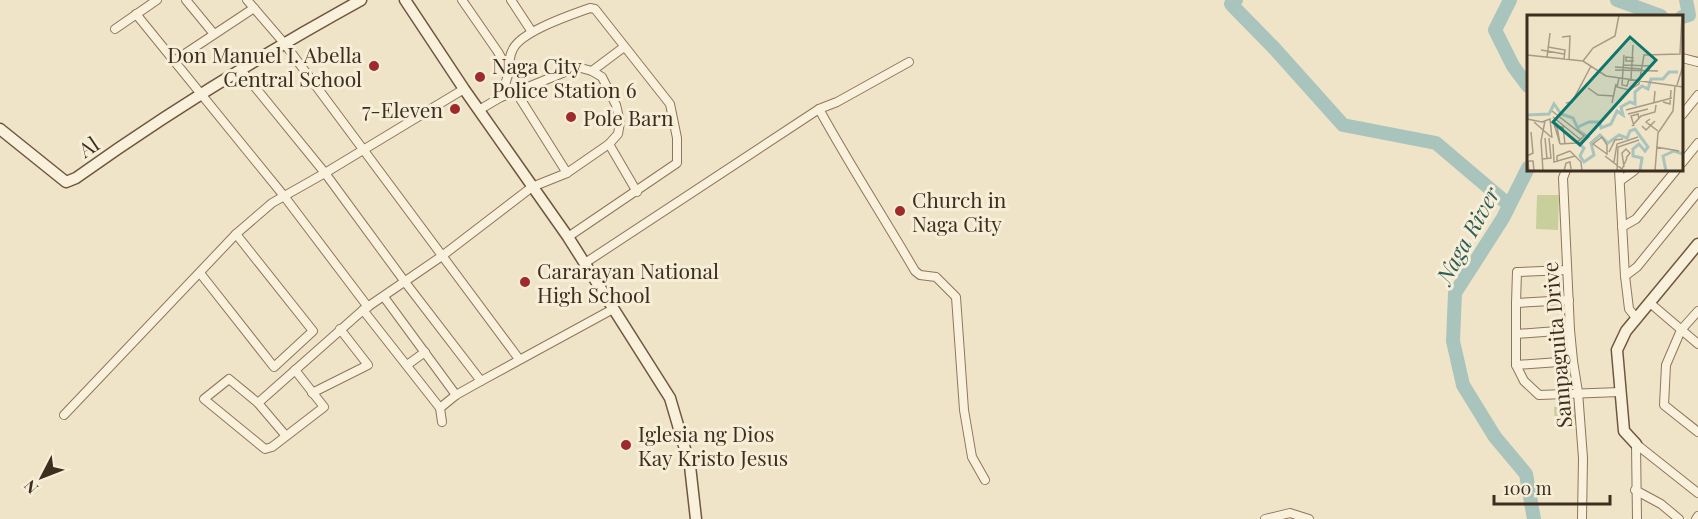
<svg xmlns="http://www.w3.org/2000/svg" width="1698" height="519" font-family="'Playfair Display',serif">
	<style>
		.green { fill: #c9cf9b }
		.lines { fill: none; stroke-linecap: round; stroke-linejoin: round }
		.river { stroke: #a9c4bc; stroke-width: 14 }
		.street-casing { stroke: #8d765c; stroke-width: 10 }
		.secondary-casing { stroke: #6f573f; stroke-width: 13 }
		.street { stroke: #faf1dc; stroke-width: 8 }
		.secondary { stroke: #faf1dc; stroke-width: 10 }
		.poi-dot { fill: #9e2a2b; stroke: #f7eed8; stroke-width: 2 }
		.labels { text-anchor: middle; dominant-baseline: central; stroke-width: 6; stroke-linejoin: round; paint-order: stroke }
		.poi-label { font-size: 21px; fill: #3d2e20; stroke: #f7eed8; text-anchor: start }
		.street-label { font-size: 21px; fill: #3d2e20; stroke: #f7eed8 }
		.water-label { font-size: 22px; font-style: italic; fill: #2f5d5a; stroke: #f7eed8 }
		.inset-river { fill: none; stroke: #a9c4bc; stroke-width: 3 }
		.inset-road { fill: none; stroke: #a89b85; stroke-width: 1.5 }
		.view { fill: #0f766e; fill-opacity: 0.15; stroke: #0f766e; stroke-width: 3 }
		.inset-edge { fill: none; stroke: #3d2e20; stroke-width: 3 }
	</style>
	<rect width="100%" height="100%" fill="#f0e4c8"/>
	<g class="green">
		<path d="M1537,195H1559L1558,230L1536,229Z"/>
		<path d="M1577,406L1578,425L1555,426L1554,407Z"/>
	</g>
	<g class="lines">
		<g class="river">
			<path d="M1236,0L1231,4L1274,48L1343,125L1436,143L1509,205"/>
			<path d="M1510,0L1495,30L1513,66L1528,86"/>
			<path d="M1617,0L1661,16"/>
			<path d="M1682,17L1689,15L1686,0"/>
			<path d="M1528,168L1503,218L1455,293L1453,341L1463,385L1495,437L1526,474L1534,519"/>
		</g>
		<defs>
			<g id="street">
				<path d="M186,0L214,34"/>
				<path d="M247,0L284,43L519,359"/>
				<path d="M462,0L498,52L509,72L501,97"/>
				<path d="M511,0L532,32"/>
				<path d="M136,14L284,196L368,307"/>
				<path d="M115,29L157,0"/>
				<path d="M1682,58L1698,62"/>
				<path d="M174,61L254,8"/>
				<path d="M241,70L325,173L405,282L481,381"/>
				<path d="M592,71L624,47"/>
				<path d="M509,72C509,64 509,56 513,49C522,31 571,15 590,8L595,9L670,104L677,138V163L568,237"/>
				<path d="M516,92L567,173"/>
				<path d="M819,109C849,164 883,216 915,271L920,275L936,277L956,297L964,410L972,457L985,480"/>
				<path d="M1682,115L1698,95"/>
				<path d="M609,144L637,192"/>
				<path d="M1682,163L1698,143"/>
				<path d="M1566,170L1563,178L1570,330L1573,361L1578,392L1583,458L1582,519"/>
				<path d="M1619,170L1625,276L1629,309L1637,319"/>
				<path d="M1620,181L1635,170"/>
				<path d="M1622,227L1636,219L1676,170"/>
				<path d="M585,263L819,109L837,102L909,62"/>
				<path d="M1567,270L1517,272L1516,303L1569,300"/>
				<path d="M200,273L274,367L313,331L236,234"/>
				<path d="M1625,276L1637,267L1698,192"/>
				<path d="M384,297L456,395"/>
				<path d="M1516,303V334L1570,330"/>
				<path d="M1650,303L1698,344"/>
				<path d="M363,310L440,408L442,422"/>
				<path d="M1698,311L1681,330L1666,365L1664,405L1698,432"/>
				<path d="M1516,334V365L1524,381L1539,395L1620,392"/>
				<path d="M407,365L425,352"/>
				<path d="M1516,365L1573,361"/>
				<path d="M312,393L368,365L340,329"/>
				<path d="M258,403L363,310L442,256L532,187L567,173L609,144L618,134L620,122L616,105L602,77L592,71L577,67L516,92L501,97L479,110"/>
				<path d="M440,408L456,395L481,381L613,309"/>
				<path d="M64,415L236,234L272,203L325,173L464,89"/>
				<path d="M286,436L258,403L229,379L204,399L265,449L272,447L324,407L295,370"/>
				<path d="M1636,444L1698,493"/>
				<path d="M1636,444L1637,519"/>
				<path d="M1635,490L1661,504L1679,519"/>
				<path d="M1265,519L1290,513L1309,519"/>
				<path d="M1696,519L1698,516"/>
			</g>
			<g id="secondary">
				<path d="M405,0L464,89L568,237L670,398L690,466L696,519"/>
				<path d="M0,129L66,182L76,178C167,113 263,54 361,0"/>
				<path d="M1636,444L1624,431L1617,350L1626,331L1698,244"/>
			</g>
		</defs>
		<use href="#street" class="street-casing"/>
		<use href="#secondary" class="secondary-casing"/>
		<use href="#street" class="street"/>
		<use href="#secondary" class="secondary"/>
	</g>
	<g class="poi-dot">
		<circle cx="374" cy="66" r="6"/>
		<circle cx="480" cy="77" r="6"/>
		<circle cx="455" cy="109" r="6"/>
		<circle cx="571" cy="117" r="6"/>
		<circle cx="900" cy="211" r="6"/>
		<circle cx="525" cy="282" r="6"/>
		<circle cx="626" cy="445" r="6"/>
	</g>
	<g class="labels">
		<g class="poi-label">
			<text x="362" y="54" text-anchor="end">Don Manuel I. Abella<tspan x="362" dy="24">Central School</tspan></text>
			<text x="492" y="65">Naga City<tspan x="492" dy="24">Police Station 6</tspan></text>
			<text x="443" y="109" text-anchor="end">7-Eleven</text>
			<text x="583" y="117">Pole Barn</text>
			<text x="912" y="199">Church in<tspan x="912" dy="24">Naga City</tspan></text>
			<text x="537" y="270">Cararayan National<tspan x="537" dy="24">High School</tspan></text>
			<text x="638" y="433">Iglesia ng Dios<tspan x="638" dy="24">Kay Kristo Jesus</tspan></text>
		</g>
		<g class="street-label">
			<text transform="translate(88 146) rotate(-34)">Al</text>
			<text transform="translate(1556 345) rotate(-95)">Sampaguita Drive</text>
		</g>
		<g class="water-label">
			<text transform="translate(1467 235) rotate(-61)">Naga River</text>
		</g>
	</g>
	<g transform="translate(1527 15)">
		<rect width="156" height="156" fill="#f0e4c8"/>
		<path class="inset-river" d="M0,100L22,99L27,89L34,99L46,103L52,116L61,122L52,129L57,133L53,141L57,147L67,140L64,128L73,120L81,128L92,120L100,123L103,116L108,114L121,132L118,136L112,129L106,134V141L115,143L113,156M51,112L62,107H73L74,113L84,109L90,96L96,100L94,92L103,87L108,89V77L115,71L121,74L124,64H136L142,57H151M139,156L136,141L147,136L156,139"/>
		<path class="inset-road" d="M35,22L43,21L42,45M21,32L38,35L37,44M14,35L37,39M0,40L56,46L79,61L156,72M97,40L95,70L100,71L102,64M20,42L23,18M107,43L99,42V46H107M56,46L66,33L88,21L92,0M97,50L123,51M88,52L115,54M88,55L131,56M92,63L90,72L102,75L112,69L117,40L153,39L155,0M104,64L106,30M150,70L156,51M61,73L71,80L87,81M127,87L128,76L127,87M136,87L143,89L144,75M39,88L45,87L64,51M85,88L89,69M99,95L145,83M25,96L57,121L49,128L33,129M101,99L121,94M26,102L54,125M0,104L15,107L23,104L25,123M123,104L119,107L131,116M26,105L33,129M7,107L24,122M30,111L33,129M105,111L114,101L128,97L129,90M107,111L104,101L111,99L112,104M115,111L119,115L128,106M27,112H36L38,129M18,123L20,144M26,129L27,147L48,141M129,132L152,136M43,136L54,147L55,156M82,137L88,125L96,124M80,140V130L75,122L66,129L80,139M0,141L6,138L4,117M78,141L95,154L100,143M15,144L24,143L22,123M30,147V141L43,136M87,147L90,129L111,122M97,152L95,138L99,134L103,138L99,143M2,156L1,146H6L7,156M16,156L14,126L18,106M37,156L39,148L43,147L44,154M90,156L91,132L112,125M128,156L131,118L146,96L148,71"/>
		<path class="view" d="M103,22L129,45L53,130L26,107Z"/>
		<rect width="156" height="156" class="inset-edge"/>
	</g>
	<g transform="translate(42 477) rotate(228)" stroke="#f7eed8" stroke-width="4.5" paint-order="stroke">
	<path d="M0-4.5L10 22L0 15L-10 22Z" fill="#3d2e20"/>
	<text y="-9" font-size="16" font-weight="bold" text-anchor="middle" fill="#3d2e20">N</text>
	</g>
	<path d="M1494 495v9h116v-9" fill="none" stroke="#3d2e20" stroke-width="3"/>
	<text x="1503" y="495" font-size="18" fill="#3d2e20" stroke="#f7eed8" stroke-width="4.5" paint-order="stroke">100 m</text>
</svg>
